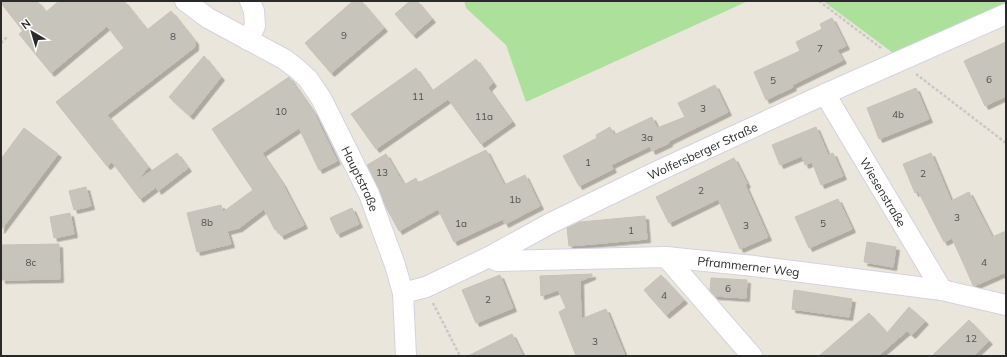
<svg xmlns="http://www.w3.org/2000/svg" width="1007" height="357" font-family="Mulish,sans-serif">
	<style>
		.green { fill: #ace09b }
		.building { fill: #c7c4bb; stroke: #c7c2b6; filter: url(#shadow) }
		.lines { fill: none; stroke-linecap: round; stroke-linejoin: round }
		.minor-casing { stroke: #d2d3e2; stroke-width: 22 }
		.path { stroke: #c8c8c8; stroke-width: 2.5; stroke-dasharray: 3 2; stroke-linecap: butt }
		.minor { stroke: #fff; stroke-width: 20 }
		.labels { text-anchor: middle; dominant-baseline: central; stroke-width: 3; stroke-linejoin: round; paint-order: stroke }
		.number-label { font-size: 10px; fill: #51504e }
		.street-label { font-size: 12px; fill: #2a2a2a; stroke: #fff }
	</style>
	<defs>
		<filter id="shadow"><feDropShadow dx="3.5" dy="3.5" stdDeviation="0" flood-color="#0004"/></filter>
	</defs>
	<rect width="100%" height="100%" fill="#ebe6dc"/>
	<g class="green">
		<path d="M464,1H748L526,102L506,45L466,8Z"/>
		<path d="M823,1H1006V7L893,53Z"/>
	</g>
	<g class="building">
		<path d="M1,1H37L46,12L59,1H124L147,30L171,11L195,41V47L107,115L148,167L137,181L177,153L188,168L158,191L156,187L140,199L112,162L107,166L56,102L124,48L107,26L51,73L19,34L23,31L1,3Z"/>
		<path d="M353,1H361L384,28L331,73L305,43Z"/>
		<path d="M410,1H417L432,19L413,35L395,14Z"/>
		<path d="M832,18L846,46L837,50L843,60L792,85L793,87L766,100L754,72L800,51L796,42L822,29L820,24Z"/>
		<path d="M1006,42V96L985,106L964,61Z"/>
		<path d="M204,56L221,77L190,116L169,97Z"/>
		<path d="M476,59L493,83L488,88L512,122L481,144L448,99L376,149L351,114L416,68L432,91Z"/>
		<path d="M289,77L314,113L337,161L319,170L299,128L262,153L282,183L304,225L281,236L277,229L275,230L264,209L239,228L227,231L231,244L197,252L187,213L221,205L223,212L253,190L212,129Z"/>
		<path d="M715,85L728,112L669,141V143L652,151L650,146L611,165L613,169L579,186L563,156L597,138L596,135L610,127L614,135L652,117L657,128L685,117L678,103Z"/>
		<path d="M916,88L929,119L879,139L867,108Z"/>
		<path d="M816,127L828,155L833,153L843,176L821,185L812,162L805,165L802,156L780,165L772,145Z"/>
		<path d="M24,128L58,154L1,230V159Z"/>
		<path d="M486,150L504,185L525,175L540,206L505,224L503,219L454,242L438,209L399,231L386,207L379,189L367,165L386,154L404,185L416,178L418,183Z"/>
		<path d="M931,153L951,201L969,192L992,237L1006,231V272L974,286L973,285L952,238L944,242L918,191L915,193L903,164Z"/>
		<path d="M734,158L747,184L745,185L768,237L740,249L718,199L669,223L656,197Z"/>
		<path d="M86,187L91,206L74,210L69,191Z"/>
		<path d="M838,199L852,229L809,248L795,217Z"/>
		<path d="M352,208L359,224L337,234L330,218Z"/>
		<path d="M70,213L74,234L54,238L50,217Z"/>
		<path d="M645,216L647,239L569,246L567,228L580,222Z"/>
		<path d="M867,242L896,247L893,267L864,262Z"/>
		<path d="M59,244L60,279L2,280L1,245Z"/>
		<path d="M592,274V276L580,281L581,319L606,309L625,356H576L559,312L566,308L558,290L541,296L540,276Z"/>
		<path d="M500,275L513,308L476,323L462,290Z"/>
		<path d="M661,275L684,300L666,315L644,290Z"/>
		<path d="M711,278L747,280L746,298L715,296L710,291Z"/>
		<path d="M794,290L852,299L849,317L792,309Z"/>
		<path d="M909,307L925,321L912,335L907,331L878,356H819L869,313L887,333Z"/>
		<path d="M969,320L989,341L973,356H932Z"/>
		<path d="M512,334L523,356H468Z"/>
	</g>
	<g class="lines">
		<defs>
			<g id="minor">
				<path id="s1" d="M185,1L208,18L284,59L296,68L308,79L321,98L369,194L395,265L403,293L406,356"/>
				<path d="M248,40L255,26L254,11L250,1"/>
				<path id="s2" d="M825,94L942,290"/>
				<path id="s3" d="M489,257L498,261L666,257L754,266L942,290L1006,305"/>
				<path d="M666,257L752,356"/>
				<path id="s4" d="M403,293L426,287L489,257L549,224L656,172L825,94L1006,14"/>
			</g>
		</defs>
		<use href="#minor" class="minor-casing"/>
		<g class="path">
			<path d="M819,1L881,48"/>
			<path d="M1,43L7,37"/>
			<path d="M916,74L1006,143"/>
			<path d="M433,303L460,356"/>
		</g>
		<use href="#minor" class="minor"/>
	</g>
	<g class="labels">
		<g class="number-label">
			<text x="344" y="35">9</text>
			<text x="173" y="36">8</text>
			<text x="820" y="48">7</text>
			<text x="989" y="79">6</text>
			<text x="773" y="80">5</text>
			<text x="418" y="96">11</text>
			<text x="703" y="108">3</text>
			<text x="281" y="111">10</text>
			<text x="898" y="114">4b</text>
			<text x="484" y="116">11a</text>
			<text x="647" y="137">3a</text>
			<text x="588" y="162">1</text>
			<text x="382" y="172">13</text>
			<text x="923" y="173">2</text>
			<text x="701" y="190">2</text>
			<text x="515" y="199">1b</text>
			<text x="957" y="217">3</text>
			<text x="207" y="222">8b</text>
			<text x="461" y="223">1a</text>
			<text x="823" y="223">5</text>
			<text x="746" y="225">3</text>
			<text x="631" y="230">1</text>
			<text x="31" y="262">8c</text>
			<text x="984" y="262">4</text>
			<text x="728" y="288">6</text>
			<text x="664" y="295">4</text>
			<text x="488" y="299">2</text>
			<text x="971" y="338">12</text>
			<text x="595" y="341">3</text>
		</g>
		<g class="street-label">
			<text stroke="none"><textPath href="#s4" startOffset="332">Wolfersberger Straße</textPath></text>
			<text stroke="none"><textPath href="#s1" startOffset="259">Hauptstraße</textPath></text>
			<text stroke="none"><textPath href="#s2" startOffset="114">Wiesenstraße</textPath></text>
			<text stroke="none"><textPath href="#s3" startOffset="261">Pframmerner Weg</textPath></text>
		</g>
	</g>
	<rect width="1007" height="357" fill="none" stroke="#2a2a2a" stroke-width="4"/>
	<g transform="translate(32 32) rotate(322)" stroke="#ffffff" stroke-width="3" paint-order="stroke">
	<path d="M0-3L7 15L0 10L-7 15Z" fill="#2a2a2a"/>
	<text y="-6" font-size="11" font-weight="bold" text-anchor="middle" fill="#2a2a2a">N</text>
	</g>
</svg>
